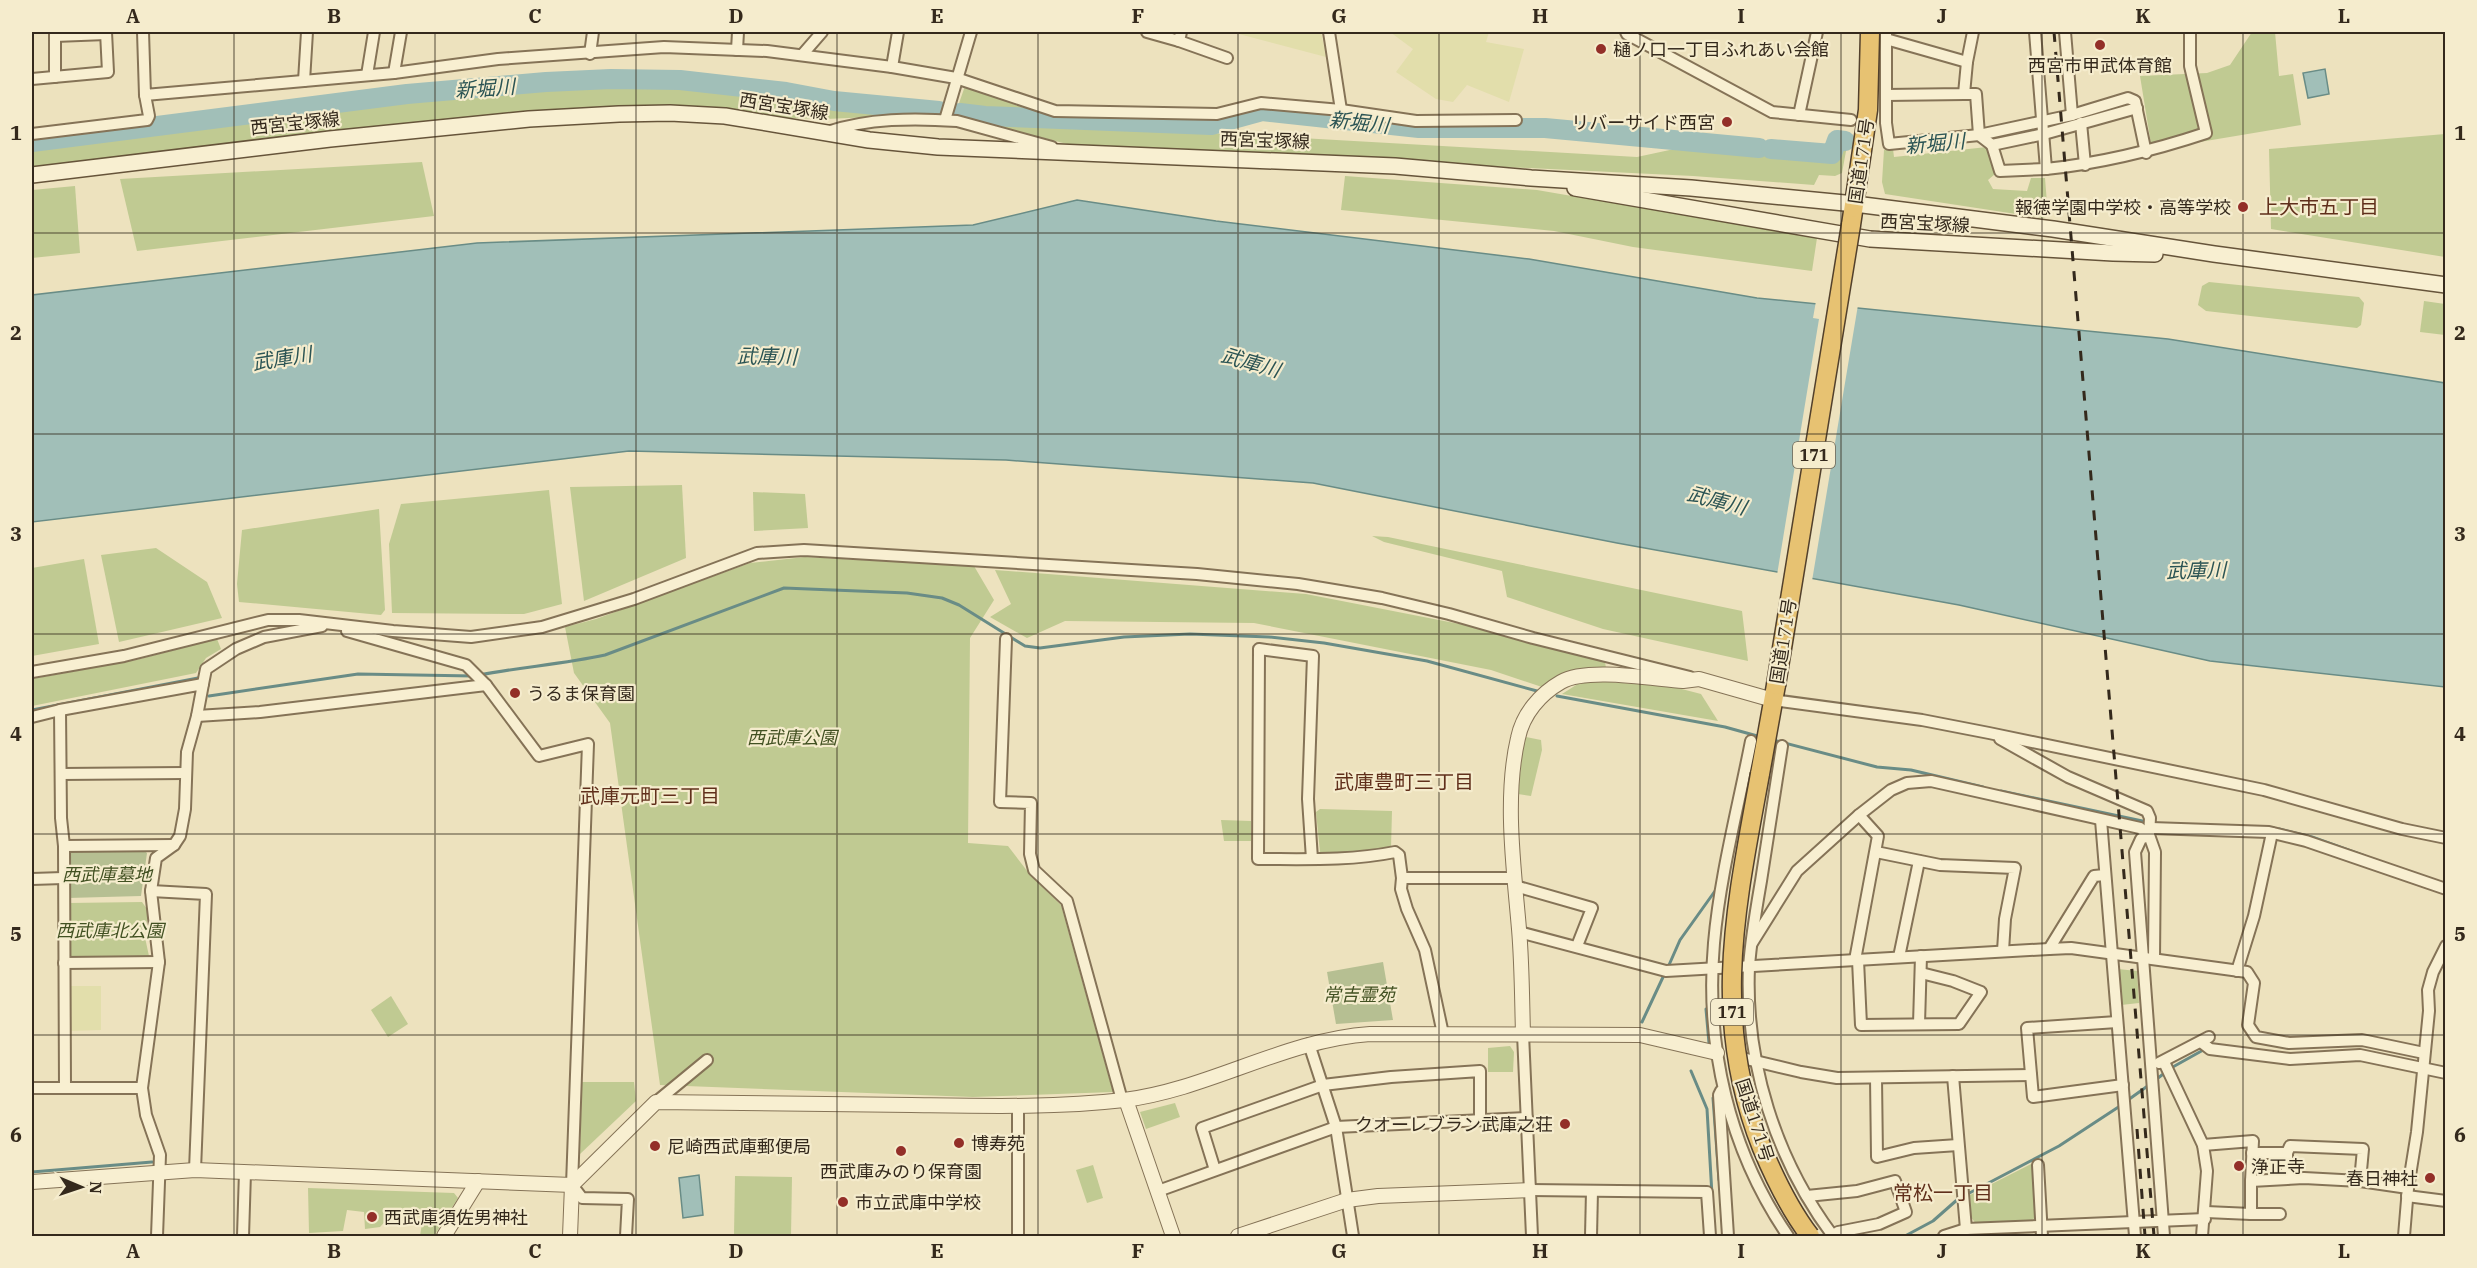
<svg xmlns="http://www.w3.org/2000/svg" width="2477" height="1268" font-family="'IBM Plex Serif','Noto Sans JP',serif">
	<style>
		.farmland { fill: #e2deab }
		.green { fill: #c0ca92 }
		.cemetery { fill: #b6bf92 }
		.water { fill: #a1bfb8; stroke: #698c86; stroke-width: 1.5 }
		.pier { fill: #ede2be }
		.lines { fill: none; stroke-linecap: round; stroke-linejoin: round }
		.stream { stroke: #698c86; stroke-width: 3 }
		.river { stroke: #a1bfb8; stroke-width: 20 }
		.minor-casing { stroke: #857357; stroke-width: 14 }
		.tertiary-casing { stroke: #857357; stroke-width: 16 }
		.secondary-casing { stroke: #66543a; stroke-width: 18 }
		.trunk-casing { stroke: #52402c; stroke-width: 21 }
		.minor { stroke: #f8efd1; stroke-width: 10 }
		.tertiary { stroke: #f8efd1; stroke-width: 14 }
		.secondary { stroke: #f8efd1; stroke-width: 15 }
		.trunk { stroke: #e7c272; stroke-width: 18 }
		.rail { stroke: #34291c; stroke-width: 3; stroke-dasharray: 10 10; stroke-linecap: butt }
		.trunk-bridge-casing { stroke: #52402c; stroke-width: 21; stroke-linecap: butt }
		.trunk-bridge { stroke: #e7c272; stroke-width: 18 }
		.grid { fill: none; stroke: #34291c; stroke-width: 1.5; stroke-opacity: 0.55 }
		.poi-dot { fill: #932f28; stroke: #f5eccd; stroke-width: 2 }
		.labels { text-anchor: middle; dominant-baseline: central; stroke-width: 4.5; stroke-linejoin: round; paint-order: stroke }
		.shield { fill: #f5eccd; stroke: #6e6451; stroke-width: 1.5 }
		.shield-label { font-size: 16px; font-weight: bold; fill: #34291c }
		.poi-label { font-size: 18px; fill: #34291c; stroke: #f5eccd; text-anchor: start }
		.street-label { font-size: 18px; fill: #34291c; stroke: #f5eccd }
		.park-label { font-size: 18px; font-style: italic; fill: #425122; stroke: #f5eccd }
		.water-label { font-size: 20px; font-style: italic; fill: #2b5454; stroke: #f5eccd }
		.neighbourhood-label { font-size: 20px; fill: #602f1b; stroke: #f5eccd }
		.neatline { fill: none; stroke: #34291c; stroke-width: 2 }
		.grid-label { font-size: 20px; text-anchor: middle; font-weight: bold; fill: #34291c }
	</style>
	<rect width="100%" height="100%" fill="#ede2be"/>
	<g class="farmland">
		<path d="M1229,32H1321L1326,57L1235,33Z"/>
		<path d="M1390,32H1489L1486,42L1524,49L1509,102L1467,85L1453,102L1436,99L1396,72L1413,49Z"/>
		<path d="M68,986H101V1030L69,1031Z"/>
	</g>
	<g class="green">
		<path d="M2252,32H2275L2279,76L2293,74L2301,125L2152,150L2140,76L2207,73L2230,65Z"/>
		<path d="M618,84C711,88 803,99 895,110V116L826,119L787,118L717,109L32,173V145L485,94Z"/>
		<path d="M965,86L1070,125L1637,157L1693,145L1801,156L1848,140L1842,173L1835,176L1819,175L1814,185L1693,176L1075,146L984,123L985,119L1009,120L1010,114L957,109Z"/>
		<path d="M2445,134V257L2271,229L2269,149Z"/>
		<path d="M1987,147L1995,174L1988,180L1993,189L2027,191L2031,178H2045L2048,216L2043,218L1885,194L1882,182L1884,150L1893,149L1894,157Z"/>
		<path d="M422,162L434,216L137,251L120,179Z"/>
		<path d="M1345,176L1537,190L1817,238L1812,271L1633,247L1554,231L1341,210Z"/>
		<path d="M75,186L80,253L32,258V190Z"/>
		<path d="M2209,282L2359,297L2364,303L2361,325L2357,328L2206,311L2198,305L2202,286Z"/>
		<path d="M2424,301L2445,304V335L2420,332Z"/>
		<path d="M682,485L686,558L584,601L570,487Z"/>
		<path d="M549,490L562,604L524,614L392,613L389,544L401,504Z"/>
		<path d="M753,492L805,494L808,528L754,531Z"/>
		<path d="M379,509L385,610L381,615L239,602L237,584L242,530Z"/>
		<path d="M1372,536L1388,537L1742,611L1748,661L1603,629L1507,597L1502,571L1384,542Z"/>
		<path d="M156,548L207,582L222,618L119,642L101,555Z"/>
		<path d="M805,557L974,566L994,600L970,638L968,843L1008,846L1031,876L1061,905L1113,1092L973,1097L660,1085L610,723L574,673L565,627L596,619L750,563Z"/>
		<path d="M84,559L99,644L32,656V568Z"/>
		<path d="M995,570L1306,594L1485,629L1605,662L1606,668L1565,673L1542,687L1491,670L1254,623L1065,621L1027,638L990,617L1011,604Z"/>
		<path d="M217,639L221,649L206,658L196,673L32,706V679L136,660Z"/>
		<path d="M1584,680L1674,687L1701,694L1718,721L1562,694Z"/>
		<path d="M1526,737L1541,740L1542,750L1531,796L1518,794L1523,746Z"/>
		<path d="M1320,809L1392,811L1391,848L1323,854L1320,852L1316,812Z"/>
		<path d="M1221,820L1251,821V841H1224Z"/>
		<path d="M142,902L149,912L144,933L149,956L68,959V903Z"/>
		<path d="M2118,969L2137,971L2139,1003L2121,1005Z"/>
		<path d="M391,996L408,1024L388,1037L371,1010Z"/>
		<path d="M1510,1046L1514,1052L1513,1072H1488V1048Z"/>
		<path d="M582,1082H634L636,1101L580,1154Z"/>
		<path d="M1175,1103L1180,1117L1146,1129L1140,1112Z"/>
		<path d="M2033,1163L2037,1216L2032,1220L1976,1224L1971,1217L1970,1195Z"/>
		<path d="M1093,1165L1103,1198L1087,1203L1076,1170Z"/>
		<path d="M735,1176L792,1177L791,1236L734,1235Z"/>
		<path d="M308,1188L454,1193L458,1198L434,1236H420L423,1217L392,1214L380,1227L365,1229L364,1212L347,1210L343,1231L309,1233Z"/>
	</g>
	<g class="cemetery">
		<path d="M143,850L147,853L141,896L68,898V855L72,851Z"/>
		<path d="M1383,962L1393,1020L1336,1024L1327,972Z"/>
	</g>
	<g class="water">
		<path d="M2325,69L2329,94L2308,98L2303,73Z"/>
		<path d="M1077,200L1216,221L1529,259L1757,298L2168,339L2445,383V687L2210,661L1959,605L1617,543L1313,483L1006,460L629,451L32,522V295L477,243L973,225Z"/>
		<path d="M699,1175L703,1215L683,1218L679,1178Z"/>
	</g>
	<path class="pier" d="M1816,301L1858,305L1812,581L1777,575L1819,319L1813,318Z"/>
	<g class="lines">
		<g class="stream">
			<path d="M479,675C521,667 563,664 605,655L784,588L907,593L942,598L959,605L1025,646L1040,648L1124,637L1190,634L1269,637L1324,643L1427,661L1537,691"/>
			<path d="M209,696L358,674L473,676"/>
			<path d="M1557,696L1725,727L1761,737"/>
			<path d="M32,710L198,678"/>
			<path d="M1773,740L1877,767L1911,770L1983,787"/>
			<path d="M2001,791L2147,822"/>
			<path d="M2279,829L2312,837L2365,856"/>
			<path d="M1669,965L1680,940L1715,891"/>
			<path d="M1706,1009L1709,1043"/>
			<path d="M1642,1022L1664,975"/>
			<path d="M2171,1068L2205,1049"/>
			<path d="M1691,1071L1707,1109L1712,1195"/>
			<path d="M2154,1081L2166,1072"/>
			<path d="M1713,1098L1719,1180"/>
			<path d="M2128,1100L2149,1085"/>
			<path d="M32,1172L152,1162"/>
			<path d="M1905,1236L1933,1221L1958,1199L2059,1146L2120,1106"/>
		</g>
		<g class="river">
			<path d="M960,113L985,116L1211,125L1262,111L1419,128H1545L1759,148"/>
			<path d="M1993,138L2038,127"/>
			<path d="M32,142L407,94L546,82L611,79L680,80L786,92L834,101L939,111"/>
			<path d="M1771,149L1832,154L1837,140L1845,141"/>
		</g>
		<defs>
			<g id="minor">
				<path d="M55,32V77"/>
				<path d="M143,32L145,95L394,73L498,59L664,47L767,51L892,67L956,78L1055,111L1217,114L1261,103L1341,110L1416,121L1516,120"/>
				<path d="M1147,32L1179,41"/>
				<path d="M1181,32L1179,41L1227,58"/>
				<path d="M1329,32L1341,110"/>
				<path d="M1626,32L1627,34L1772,112L1851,120"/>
				<path d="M1886,32V123L1889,144L1979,135L2072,115L2128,98L2135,101L2146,153"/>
				<path d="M2035,32L2046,169C2103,163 2152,151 2206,133L2190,66V32"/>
				<path d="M2065,32L2072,115"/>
				<path d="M55,36L106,34"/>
				<path d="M1886,39L1967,62"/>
				<path d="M737,50L738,32"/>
				<path d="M590,54L593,32"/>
				<path d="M802,55L822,32"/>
				<path d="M892,67L898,32"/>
				<path d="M394,73L401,32"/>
				<path d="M367,75L374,32"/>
				<path d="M32,79L108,72L106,32"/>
				<path d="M304,81L307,32"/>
				<path d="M1964,94H1976L1979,135L1992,145L2044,134L2137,108"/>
				<path d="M1886,95L1964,94L1967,62L1973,32"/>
				<path d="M1799,115L1817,32"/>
				<path d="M945,120L971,32"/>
				<path d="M2081,123L2085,165"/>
				<path d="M827,132C868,118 914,118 957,121L1052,147"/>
				<path d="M32,134L147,120L149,116L145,95"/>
				<path d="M1992,145L2000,171L2046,169"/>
				<path d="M347,631L466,665L486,685L539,756L588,744L572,1185L582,1198L628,1199L626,1236"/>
				<path d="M1006,639L1000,802L1031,803L1030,854L1034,870L1067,901L1122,1100"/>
				<path d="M32,672L124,656L268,620H299L393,631L471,637L542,627L634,599L757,553L804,550L1197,574L1298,584L1382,598L1449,614L1533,638L1690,677"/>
				<path d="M203,684L206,669L236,649L264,637L322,626"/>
				<path d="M1773,700L1922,720L1989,733L2264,790L2402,829L2446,838"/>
				<path d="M60,710L61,818L64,846L65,1088"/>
				<path d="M197,716L260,712L486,685"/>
				<path d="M32,717L60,710L203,684L197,716L187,752L185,809L180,836L174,845L156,858L151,891L159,962L142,1088L146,1115L160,1155L157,1236"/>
				<path d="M2000,739L2068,777L2147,811L2150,818L2149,835L2141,839L2135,852L2164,1236"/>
				<path d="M1751,741C1738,808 1720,875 1714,943C1705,1046 1729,1150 1788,1236"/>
				<path d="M1782,746C1775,791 1768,836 1761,881C1756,910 1751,938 1749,967C1745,1063 1776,1160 1833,1236"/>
				<path d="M61,774L185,773"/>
				<path d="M2101,820L2135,1236"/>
				<path d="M2151,828L2269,832L2306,841L2446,889"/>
				<path d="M64,846L174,845"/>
				<path d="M1876,852L1940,865L2015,868L2005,919L2003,951"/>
				<path d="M1312,859L1308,799L1313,656L1259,649L1258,859C1304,859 1350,861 1395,852L1399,855L1402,878L1401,889L1407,909L1425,950L1443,1034"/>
				<path d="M1402,878H1514"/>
				<path d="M32,879L63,878"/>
				<path d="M1515,886L1592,908L1577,946"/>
				<path d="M151,891L206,894L195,1170"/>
				<path d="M1519,932L1666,971L2049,949L2071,948L2247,972L2254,983L2248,1025L2256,1037L2289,1043L2362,1040L2424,1053"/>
				<path d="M1752,943L1797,871L1859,815L1891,790L1907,783L1931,781L2140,828L2149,835L2155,852L2154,959"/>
				<path d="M2049,949L2094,876L2105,875"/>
				<path d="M1899,957L1919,861"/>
				<path d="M1855,960L1878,836L1859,815"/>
				<path d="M1858,960L1861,1025L1959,1024L1981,992L1953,981L1921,973"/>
				<path d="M64,963L159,962"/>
				<path d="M2237,971L2254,916L2272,833"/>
				<path d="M2117,1022L2027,1028L2033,1097L2123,1085"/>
				<path d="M1919,1024L1921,956"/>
				<path d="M1523,1034L1532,1236"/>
				<path d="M2201,1042L2210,1049L2290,1059L2360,1055L2446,1073"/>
				<path d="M1309,1044L1336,1127L1353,1236"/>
				<path d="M1734,1056L1801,1072L1837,1078L2031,1075"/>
				<path d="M2164,1062L2203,1145L2207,1171L2202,1236"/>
				<path d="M2159,1063L2209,1037"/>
				<path d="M1953,1076L1966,1229"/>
				<path d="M1876,1078L1877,1157L1914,1148L1958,1145"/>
				<path d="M32,1088H142"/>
				<path d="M1721,1091L1719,1095L1728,1236"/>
				<path d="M656,1102L707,1060"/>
				<path d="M2203,1145L2253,1141L2251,1181"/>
				<path d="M2252,1153H2287"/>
				<path d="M2038,1165L2042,1236"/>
				<path d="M1215,1170L1202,1128L1323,1085L1391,1077L1480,1071V1119"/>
				<path d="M2287,1179V1153L2290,1146L2363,1149L2360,1181"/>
				<path d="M1530,1190L1707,1192L1710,1236"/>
				<path d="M1158,1191L1336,1127L1527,1118"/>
				<path d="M1807,1196L1857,1191L1895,1181L1906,1212L1879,1224L1838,1232L1832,1236"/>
				<path d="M2407,1196L2446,1201"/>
				<path d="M2206,1212L2251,1214V1181L2304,1178L2360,1181L2408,1188"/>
				<path d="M2251,1214H2280"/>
				<path d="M243,1236L245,1172"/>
				<path d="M1018,1236V1106"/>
				<path d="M1591,1236L1592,1191"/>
				<path d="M1944,1236L1966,1229L2205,1219"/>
				<path d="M2404,1236L2408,1188L2417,1132L2429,1011L2428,990L2433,972L2446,946"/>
			</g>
			<g id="tertiary">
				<path d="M1523,1034C1522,1000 1522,964 1519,929C1514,869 1504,798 1518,738C1523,714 1540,694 1561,682C1587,667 1653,679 1683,681L1699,679L1773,700"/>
				<path d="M1126,1100L1173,1236"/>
				<path d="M32,1182L195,1170L572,1185"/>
				<path d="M444,1236L478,1181"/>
				<path d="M570,1236L572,1185L656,1102C741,1103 826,1104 911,1105C982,1106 1054,1108 1124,1100C1210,1089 1284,1040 1370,1034L1640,1035L1717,1053"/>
				<path d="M1238,1236L1347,1200L1378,1196L1530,1190"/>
			</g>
			<g id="secondary">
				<path d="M32,175L330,139L529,119L619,114L670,113L725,116L869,140L938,147L1395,166L1531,178L1691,188L1855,204L2053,229L2214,254L2446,285"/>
				<path d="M1575,188L1870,239L2113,253L2155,254"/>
			</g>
			<g id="trunk">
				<path d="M1851,225L1868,110L1870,32"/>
				<path d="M1760,774L1776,685"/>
			</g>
		</defs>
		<use href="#minor" class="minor-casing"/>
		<use href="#tertiary" class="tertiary-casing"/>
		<use href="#secondary" class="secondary-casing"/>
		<use href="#trunk" class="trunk-casing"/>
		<use href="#minor" class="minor"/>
		<use href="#tertiary" class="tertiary"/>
		<use href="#secondary" class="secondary"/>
		<use href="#trunk" class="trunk"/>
		<g class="rail">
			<path d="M2054,32L2154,1236"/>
			<path d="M2137,1129L2145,1236"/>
		</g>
		<defs>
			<g id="trunk-bridge">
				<path d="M1776,685L1851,225"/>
				<path d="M1760,774C1736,906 1710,1018 1762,1148C1775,1179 1790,1210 1810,1236"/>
			</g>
		</defs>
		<use href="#trunk-bridge" class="trunk-bridge-casing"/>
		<use href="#trunk-bridge" class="trunk-bridge"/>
	</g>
	<path class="grid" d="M234,32V1236M435,32V1236M636,32V1236M837,32V1236M1038,32V1236M1238,32V1236M1439,32V1236M1640,32V1236M1841,32V1236M2042,32V1236M2243,32V1236M32,233H2446M32,434H2446M32,634H2446M32,834H2446M32,1035H2446"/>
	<g class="poi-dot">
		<circle cx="2100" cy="45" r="6"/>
		<circle cx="1601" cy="49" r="6"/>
		<circle cx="1727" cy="122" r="6"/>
		<circle cx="2243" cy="207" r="6"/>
		<circle cx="515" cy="693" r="6"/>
		<circle cx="1565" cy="1124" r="6"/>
		<circle cx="959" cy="1143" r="6"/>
		<circle cx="655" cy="1146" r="6"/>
		<circle cx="901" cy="1151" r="6"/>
		<circle cx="2239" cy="1166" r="6"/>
		<circle cx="2430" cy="1178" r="6"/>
		<circle cx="843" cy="1202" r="6"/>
		<circle cx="372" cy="1217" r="6"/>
	</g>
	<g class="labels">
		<g class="shield">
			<rect x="1793" y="442" width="42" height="26" rx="4.5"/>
			<rect x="1711" y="999" width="42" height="26" rx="4.5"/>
		</g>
		<g class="shield-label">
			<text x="1814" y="455">171</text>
			<text x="1732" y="1012">171</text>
		</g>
		<g class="poi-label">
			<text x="1613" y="49">樋ノ口一丁目ふれあい会館</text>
			<text x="2100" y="65" text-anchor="middle">西宮市甲武体育館</text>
			<text x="1715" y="122" text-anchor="end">リバーサイド西宮</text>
			<text x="2231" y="207" text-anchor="end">報徳学園中学校・高等学校</text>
			<text x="527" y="693">うるま保育園</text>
			<text x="1553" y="1124" text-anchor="end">クオーレブラン武庫之荘</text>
			<text x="971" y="1143">博寿苑</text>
			<text x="667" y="1146">尼崎西武庫郵便局</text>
			<text x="2251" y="1166">浄正寺</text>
			<text x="901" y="1171" text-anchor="middle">西武庫みのり保育園</text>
			<text x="2418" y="1178" text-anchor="end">春日神社</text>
			<text x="855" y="1202">市立武庫中学校</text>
			<text x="384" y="1217">西武庫須佐男神社</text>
		</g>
		<g class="street-label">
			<text transform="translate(784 106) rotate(9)">西宮宝塚線</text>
			<text transform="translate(295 123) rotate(-6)">西宮宝塚線</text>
			<text transform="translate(1265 140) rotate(2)">西宮宝塚線</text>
			<text transform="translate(1861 161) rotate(-82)">国道171号</text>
			<text transform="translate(1925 223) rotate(3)">西宮宝塚線</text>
			<text transform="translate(1783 641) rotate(-81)">国道171号</text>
			<text transform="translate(1755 1120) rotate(72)">国道171号</text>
		</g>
		<g class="park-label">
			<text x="792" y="737">西武庫公園</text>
			<text x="107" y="874">西武庫墓地</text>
			<text x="110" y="930">西武庫北公園</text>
			<text x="1359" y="994">常吉霊苑</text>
		</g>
		<g class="water-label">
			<text transform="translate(485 88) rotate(-4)">新堀川</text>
			<text transform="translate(1359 122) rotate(6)">新堀川</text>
			<text transform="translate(1935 143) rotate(-5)">新堀川</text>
			<text transform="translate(767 356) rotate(1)">武庫川</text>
			<text transform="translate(282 358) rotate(-9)">武庫川</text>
			<text transform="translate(1251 362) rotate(16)">武庫川</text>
			<text transform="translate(1717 500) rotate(15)">武庫川</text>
			<text transform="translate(2196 570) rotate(-1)">武庫川</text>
		</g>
		<g class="neighbourhood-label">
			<text x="2319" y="206">上大市五丁目</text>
			<text x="1404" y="781">武庫豊町三丁目</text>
			<text x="650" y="795">武庫元町三丁目</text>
			<text x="1943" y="1192">常松一丁目</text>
		</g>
	</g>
	<rect width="2477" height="1268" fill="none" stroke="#f5eccd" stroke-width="66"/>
	<g transform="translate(81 1187) rotate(92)" stroke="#f5eccd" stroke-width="4.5" paint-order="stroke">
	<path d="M0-4.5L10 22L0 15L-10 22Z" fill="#34291c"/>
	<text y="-9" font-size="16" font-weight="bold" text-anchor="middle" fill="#34291c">N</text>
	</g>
	<rect x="33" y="33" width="2411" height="1202" class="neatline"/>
	<g class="grid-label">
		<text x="133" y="23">A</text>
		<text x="334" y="23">B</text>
		<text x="535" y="23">C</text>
		<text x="736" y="23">D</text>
		<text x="937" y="23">E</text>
		<text x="1138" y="23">F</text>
		<text x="1339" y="23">G</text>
		<text x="1540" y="23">H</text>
		<text x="1741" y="23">I</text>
		<text x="1942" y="23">J</text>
		<text x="2143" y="23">K</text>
		<text x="2344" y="23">L</text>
		<text x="16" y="140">1</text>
		<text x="2460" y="140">1</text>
		<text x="16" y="340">2</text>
		<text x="2460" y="340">2</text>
		<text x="16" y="541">3</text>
		<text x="2460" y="541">3</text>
		<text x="16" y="741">4</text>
		<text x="2460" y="741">4</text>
		<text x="16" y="941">5</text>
		<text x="2460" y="941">5</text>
		<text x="16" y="1142">6</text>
		<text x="2460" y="1142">6</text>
		<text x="133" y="1258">A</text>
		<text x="334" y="1258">B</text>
		<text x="535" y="1258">C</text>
		<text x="736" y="1258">D</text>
		<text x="937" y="1258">E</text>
		<text x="1138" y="1258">F</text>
		<text x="1339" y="1258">G</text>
		<text x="1540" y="1258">H</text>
		<text x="1741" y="1258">I</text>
		<text x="1942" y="1258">J</text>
		<text x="2143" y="1258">K</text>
		<text x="2344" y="1258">L</text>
	</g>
</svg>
